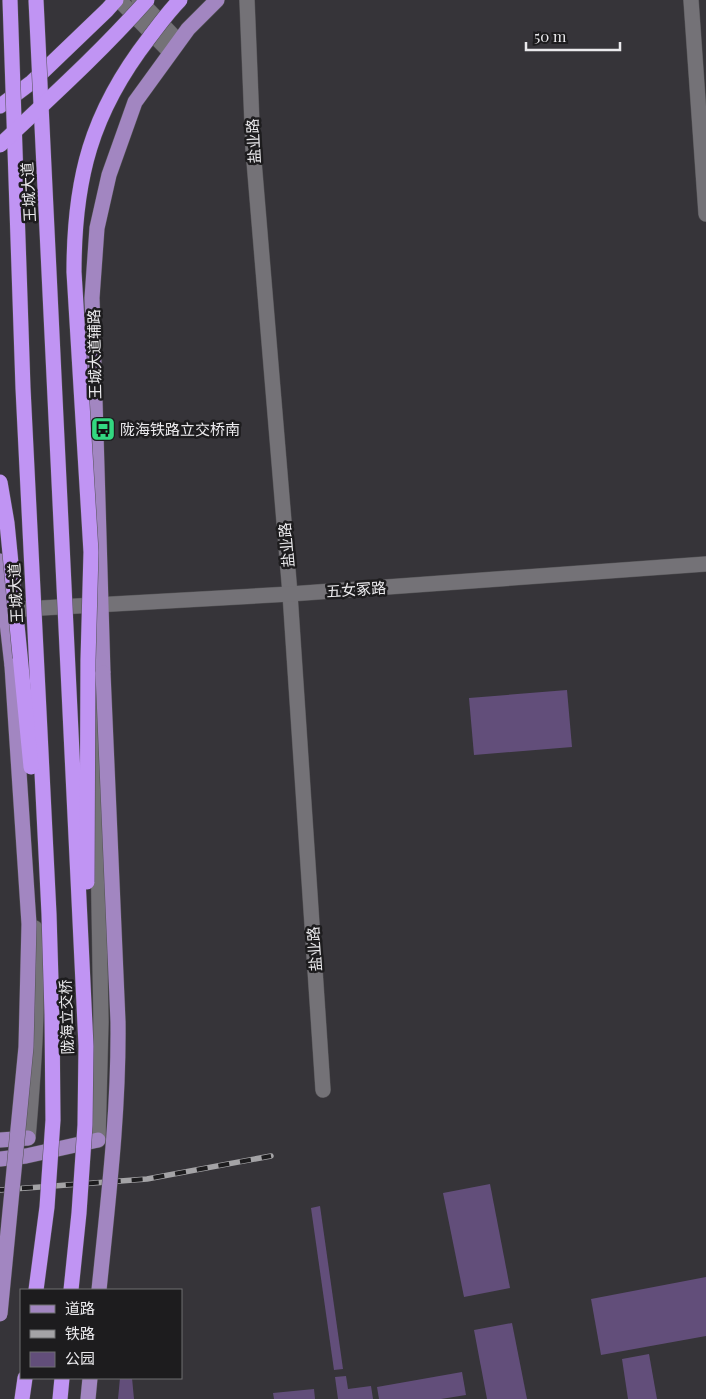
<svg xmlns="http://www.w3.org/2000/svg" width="706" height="1399" font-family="'Playfair Display','Noto Sans SC',serif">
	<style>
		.green { fill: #624e7a }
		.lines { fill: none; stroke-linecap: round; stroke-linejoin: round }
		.minor-casing { stroke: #535255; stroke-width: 16 }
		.major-casing { stroke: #535255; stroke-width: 16 }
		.highway-casing { stroke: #535255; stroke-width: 16 }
		.minor { stroke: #747277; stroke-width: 15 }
		.major { stroke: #a286c1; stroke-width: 15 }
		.highway { stroke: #c094f3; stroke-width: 15 }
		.rail-casing { stroke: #a4a3a6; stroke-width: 5.5 }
		.rail { stroke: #1d1c1e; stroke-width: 4; stroke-dasharray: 11; stroke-linecap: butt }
		.major-bridge-casing { stroke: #535255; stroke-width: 16; stroke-linecap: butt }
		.highway-bridge-casing { stroke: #535255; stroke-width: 16; stroke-linecap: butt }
		.major-bridge { stroke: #a286c1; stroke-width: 15 }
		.highway-bridge { stroke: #c094f3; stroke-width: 15 }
		.labels { text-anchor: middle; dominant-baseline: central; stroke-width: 5; stroke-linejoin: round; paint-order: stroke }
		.street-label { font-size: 15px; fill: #ebeaed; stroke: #1d1c1e }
		.poi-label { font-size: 15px; fill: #ebeaed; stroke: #1d1c1e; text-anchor: start }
	</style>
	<rect width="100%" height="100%" fill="#363439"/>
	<g class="green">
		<path d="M567,690L572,747L474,755L469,698Z"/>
		<path d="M490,1184L510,1288L464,1297L443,1193Z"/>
		<path d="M320,1206L343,1369L334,1370L311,1208Z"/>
		<path d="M706,1277V1336L601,1355L591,1299Z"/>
		<path d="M512,1323L527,1399H487L474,1330Z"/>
		<path d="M649,1354L657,1399H628L622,1359Z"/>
		<path d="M462,1372L466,1395L441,1399H379L377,1387Z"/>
		<path d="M346,1376L348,1389L371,1386L373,1399H338L335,1377Z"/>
		<path d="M120,1378H132L134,1399H118Z"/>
		<path d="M314,1389L315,1399H274L273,1393Z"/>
	</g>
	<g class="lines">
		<defs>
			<g id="minor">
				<path d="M119,0L170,52"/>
				<path d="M139,0L178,41"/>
				<path d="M247,0L253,149L290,594L323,1090"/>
				<path d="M691,0L706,214"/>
				<path d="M6,612V610L290,594L706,564"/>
				<path d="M97,653L95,669L101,1022L98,1140"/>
				<path d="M28,1138C34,1068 39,998 35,928"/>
			</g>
			<g id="major">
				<path d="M0,561L12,666"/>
				<path d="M103,673L92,298L97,228L109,175L135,102L188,29L217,0"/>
				<path d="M0,1140L28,1138"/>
				<path d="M0,1159L26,1156L98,1140"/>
				<path d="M88,1399L90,1378"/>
			</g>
			<g id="highway">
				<path d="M0,106L32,82L107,10L116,0"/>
				<path d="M22,1399L25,1378"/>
				<path d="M60,1399L62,1378"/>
			</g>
		</defs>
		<use href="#minor" class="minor-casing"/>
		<use href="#major" class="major-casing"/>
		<use href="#highway" class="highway-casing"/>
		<use href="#minor" class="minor"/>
		<use href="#major" class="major"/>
		<use href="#highway" class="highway"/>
		<defs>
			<path id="rail" d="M0,1190L147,1179L271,1156"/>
		</defs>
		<use href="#rail" class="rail-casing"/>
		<use href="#rail" class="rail"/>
		<defs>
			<g id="major-bridge">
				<path d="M99,1290C108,1201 119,1112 118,1022L103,673"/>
				<path d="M0,1314L26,1047L29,924L12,666"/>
			</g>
			<g id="highway-bridge">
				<path d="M10,0L23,388L49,914L52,1014L53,1120L47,1207L36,1290"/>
				<path d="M36,0L86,1046L85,1125L79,1213L71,1290"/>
				<path d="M0,145C50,98 101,52 147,0"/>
				<path d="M0,482L7,523L31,767"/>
				<path d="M87,882L88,660L91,552L74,272C74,179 91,113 149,38C159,25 168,12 180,0"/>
			</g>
		</defs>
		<use href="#major-bridge" class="major-bridge-casing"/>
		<use href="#highway-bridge" class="highway-bridge-casing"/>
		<use href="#major-bridge" class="major-bridge"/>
		<use href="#highway-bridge" class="highway-bridge"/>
	</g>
	<defs>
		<symbol id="bus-square" viewBox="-11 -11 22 22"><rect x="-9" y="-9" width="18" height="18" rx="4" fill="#33d881" stroke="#1d1c1e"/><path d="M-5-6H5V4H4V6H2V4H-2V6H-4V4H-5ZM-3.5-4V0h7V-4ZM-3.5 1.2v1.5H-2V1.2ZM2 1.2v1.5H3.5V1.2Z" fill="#111"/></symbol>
	</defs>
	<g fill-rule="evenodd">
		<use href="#bus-square" x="89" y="415" width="28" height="28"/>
	</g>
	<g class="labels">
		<g class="street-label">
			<text transform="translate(253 141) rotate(-93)">盐业路</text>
			<text transform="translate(28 192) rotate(-93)">王城大道</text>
			<text transform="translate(94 354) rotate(-91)">王城大道辅路</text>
			<text transform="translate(286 545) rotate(-95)">盐业路</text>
			<text transform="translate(356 589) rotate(-4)">五女冢路</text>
			<text transform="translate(15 593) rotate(-93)">王城大道</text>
			<text transform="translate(314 949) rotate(-94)">盐业路</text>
			<text transform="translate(66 1017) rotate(-92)">陇海立交桥</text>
		</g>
		<g class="poi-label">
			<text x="120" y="429">陇海铁路立交桥南</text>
		</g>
	</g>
	<rect x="20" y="1289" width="162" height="90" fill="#1d1c1e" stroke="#6f6e71"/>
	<rect x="30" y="1305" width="25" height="8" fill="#a286c1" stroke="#6f6e71"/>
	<text x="65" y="1314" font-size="15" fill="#ebeaed">道路</text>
	<rect x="30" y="1330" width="25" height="8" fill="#a4a3a6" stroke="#6f6e71"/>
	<text x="65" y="1339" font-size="15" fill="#ebeaed">铁路</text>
	<rect x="30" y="1352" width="25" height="15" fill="#624e7a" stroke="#6f6e71"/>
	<text x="65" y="1364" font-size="15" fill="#ebeaed">公园</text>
	<path d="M526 42v8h94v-8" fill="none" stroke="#ebeaed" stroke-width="2.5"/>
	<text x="534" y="42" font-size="15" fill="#ebeaed" stroke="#1d1c1e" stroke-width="4" paint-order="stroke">50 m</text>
</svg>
